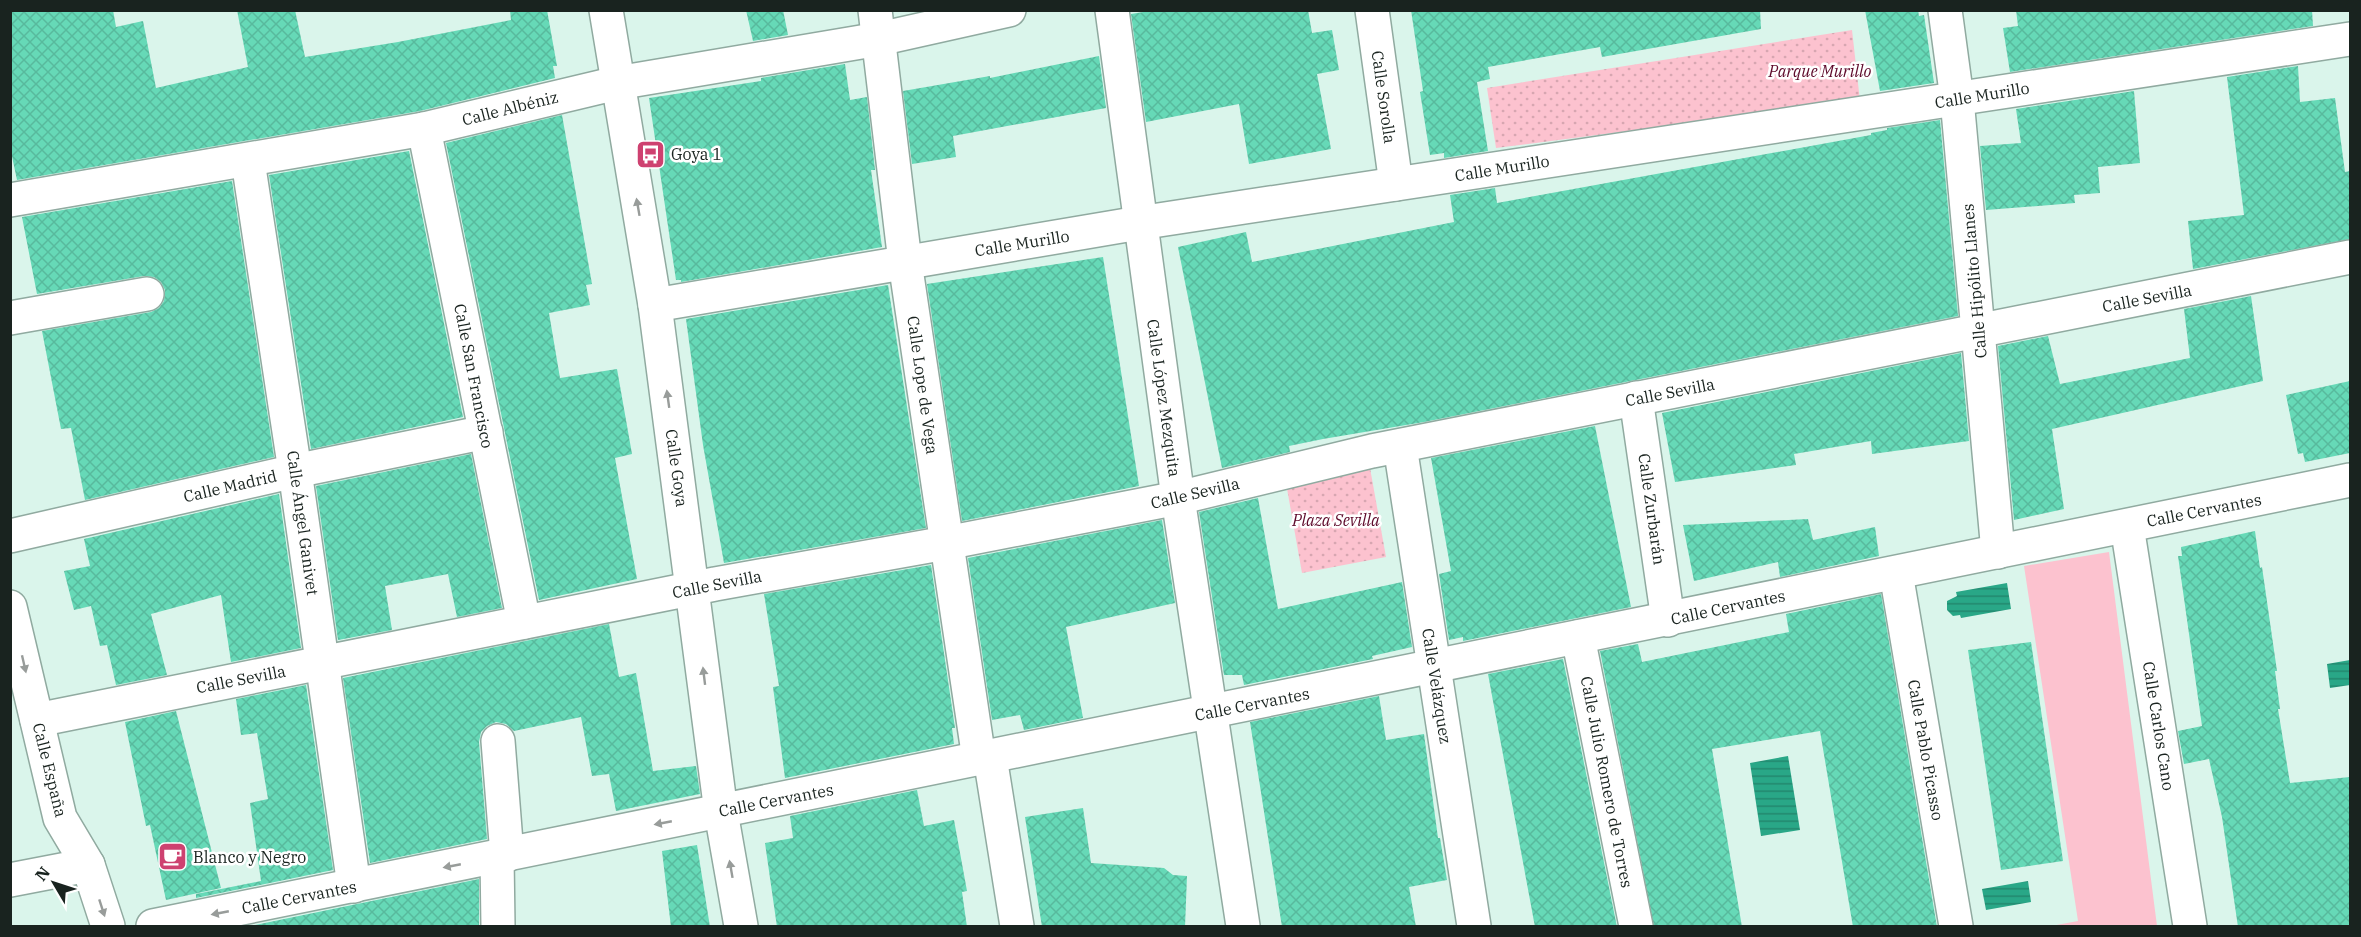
<svg xmlns="http://www.w3.org/2000/svg" width="2361" height="937" font-family="'IBM Plex Serif',serif">
	<style>
		.green { fill: #fcc2cf }
		.park { fill: url(#park-dots) }
		.water { fill: url(#water-rules) }
		.building { fill: url(#building-cross-hatch) }
		.lines { fill: none; stroke-linecap: round; stroke-linejoin: round }
		.minor-casing { stroke: #90aaa0; stroke-width: 36 }
		.minor { stroke: #fff; stroke-width: 33 }
		.oneway { fill: #989c9a }
		.labels { text-anchor: middle; dominant-baseline: central; stroke-width: 5; stroke-linejoin: round; paint-order: stroke }
		.park-label { font-size: 16px; font-style: italic; fill: #5e0a2b; stroke: #fff }
		.street-label { font-size: 16px; fill: #19231f; stroke: #fff }
		.poi-label { font-size: 16px; fill: #19231f; stroke: #fff; text-anchor: start }
	</style>
	<defs>
		<pattern id="park-dots" width="8" height="8" patternUnits="userSpaceOnUse" patternTransform="scale(1.5)"><rect width="8" height="8" fill="#fcc2cf"/><path d="M2 2h.1M6 6h.1" fill="none" stroke="#d7a6b1" stroke-width="1.8" stroke-linecap="round"/></pattern>
		<pattern id="water-rules" width="6" height="5" patternUnits="userSpaceOnUse" patternTransform="scale(1.5)"><rect width="6" height="5" fill="#29a787"/><path d="M0 2.5h6" fill="none" stroke="#22886e"/></pattern>
		<pattern id="building-cross-hatch" width="8" height="8" patternUnits="userSpaceOnUse" patternTransform="scale(1.5)"><rect width="8" height="8" fill="#66d9b7"/><path d="M0 0l8 8M0 8l8-8" fill="none" stroke="#58ba9d"/></pattern>
	</defs>
	<rect width="100%" height="100%" fill="#daf5eb"/>
	<path class="green" d="M2109,552L2157,926H2051L2078,921L2024,566Z"/>
	<g class="park">
		<path d="M1852,30L1860,101L1496,148L1487,88Z"/>
		<path d="M1370,468L1386,557L1302,573L1286,483Z"/>
	</g>
	<g class="water">
		<path d="M2007,583L2011,609L1961,618L1960,615L1953,616L1947,610V601L1957,596L1956,592Z"/>
		<path d="M2350,660V685L2330,688L2327,664Z"/>
		<path d="M1788,756L1800,830L1761,836L1750,763Z"/>
		<path d="M2028,881L2031,902L1986,910L1982,889Z"/>
	</g>
	<g class="building">
		<path d="M10,10H113L116,27L143,21L156,88L248,67L237,10H295L305,57L398,42L511,20L510,10H547L557,66H553L555,78L420,111L17,180L10,147Z"/>
		<path d="M746,10H783L788,35L753,41Z"/>
		<path d="M1155,10H1308L1312,33L1332,30L1339,70L1317,74L1331,149L1249,164L1239,104L1146,122L1131,14Z"/>
		<path d="M1411,10H1760L1761,29L1602,57L1600,47L1488,67L1490,79L1477,82L1488,151L1444,158V153L1430,155L1420,92L1423,91Z"/>
		<path d="M1865,10H1918L1919,16L1924,15L1934,83L1880,91Z"/>
		<path d="M2016,10H2312L2313,26L2010,72L2003,28L2018,26Z"/>
		<path d="M1099,56L1106,108L953,136L956,157L912,164L903,91L990,76V78Z"/>
		<path d="M845,64L850,100L867,97L875,170H871L882,247L681,282V280H676L649,98L761,81V78Z"/>
		<path d="M2298,66L2300,102L2335,98L2345,172L2350,171V239L2193,269L2188,221L2244,215L2227,77Z"/>
		<path d="M2134,91L2140,163L2098,167L2100,193L2074,195L2075,203L1986,210L1980,146L2021,143L2016,109Z"/>
		<path d="M562,115L592,284L586,285L590,305L549,313L560,378L617,369L632,454L615,458L637,579L539,600L446,143Z"/>
		<path d="M1940,120L1958,316L1424,422L1323,439L1289,446L1290,452L1222,468L1178,247L1246,232L1252,262L1454,222L1450,195L1495,188L1497,203L1871,135V133L1887,130V128Z"/>
		<path d="M409,151L463,417L311,449L269,175Z"/>
		<path d="M232,181L274,457L85,500L71,428L61,429L42,331L151,312L159,308L164,301L165,290L161,282L154,277L144,276L37,294L22,217Z"/>
		<path d="M1103,257L1139,486L962,521L927,284Z"/>
		<path d="M888,285L926,528L724,563L703,445L686,319Z"/>
		<path d="M2251,296L2263,381L2052,429L2064,509L2014,520L1998,346L2048,336L2060,384L2190,358L2184,309Z"/>
		<path d="M1961,353L1969,441L1872,454L1871,441L1794,454L1796,465L1675,482L1662,413Z"/>
		<path d="M2350,381V453L2305,462L2303,453L2298,454L2286,395Z"/>
		<path d="M1595,426L1631,607L1463,641V637L1449,640L1439,574L1451,571L1431,458Z"/>
		<path d="M471,454L502,608L457,617L448,574L385,586L392,630L338,640L316,486Z"/>
		<path d="M279,494L301,648L231,662L221,595L151,614L167,675L116,685L107,645L100,646L91,606L74,610L64,571L90,566L84,539Z"/>
		<path d="M1258,498L1278,609L1402,582L1412,647L1372,656L1373,659L1244,685L1242,675H1224L1199,512Z"/>
		<path d="M1808,519L1813,540L1875,527L1879,556L1780,577L1778,562L1694,581L1683,525Z"/>
		<path d="M1162,520L1175,603L1066,627L1083,718L1024,730L1020,715L992,720L968,558Z"/>
		<path d="M2255,531L2260,568L2262,567L2277,671H2275L2280,709H2278L2290,783L2350,777V927H2238L2222,817L2209,759L2184,764L2178,731L2202,726L2178,556H2182L2181,547Z"/>
		<path d="M931,565L955,728H952L954,744L785,778L773,687L779,686L764,594Z"/>
		<path d="M1881,594L1937,927H1853L1820,731L1712,749L1742,927H1654L1600,651L1638,644L1642,662L1789,632L1786,614Z"/>
		<path d="M609,624L619,677L636,673L653,771L696,766L700,794L616,811L609,774L592,776L581,717L514,731L506,724L496,722L487,726L481,732L479,742L487,839L370,863L343,678Z"/>
		<path d="M2031,642L2063,861L2001,870L1968,650Z"/>
		<path d="M1563,659L1617,927H1535L1488,674Z"/>
		<path d="M306,685L333,870L196,898V894L261,881L250,803L268,799L257,733L241,735L236,699Z"/>
		<path d="M1379,696L1386,740L1424,734L1438,838H1440L1447,880L1409,887L1416,927H1282L1250,722Z"/>
		<path d="M176,711L221,888L166,900L150,825L146,826L125,722Z"/>
		<path d="M917,790L924,826L954,820L967,891L962,892L967,927H777L765,843L793,838L790,816Z"/>
		<path d="M1083,808L1091,863L1164,868L1173,875L1187,876L1185,927H1042L1025,817Z"/>
		<path d="M697,845L710,927H671L662,851Z"/>
		<path d="M479,879V927H245L357,904Z"/>
	</g>
	<g class="lines">
		<defs>
			<g id="minor">
				<path d="M606,10L655,305L721,812L741,926"/>
				<path d="M875,10L905,262L979,759"/>
				<path d="M1112,10L1178,498L1243,926"/>
				<path d="M1372,10L1396,184"/>
				<path d="M1945,10L1957,99L1998,552"/>
				<path d="M424,129L524,622"/>
				<path d="M248,161L295,471L354,886"/>
				<path d="M10,200L424,129L617,83L879,39L1009,10"/>
				<path d="M655,305L1139,223L2350,39"/>
				<path d="M10,318L147,294"/>
				<path d="M1636,398L1668,620"/>
				<path d="M1400,446L1474,926"/>
				<path d="M2127,526L2190,926"/>
				<path d="M10,536L295,471L486,432"/>
				<path d="M1896,573L1956,926"/>
				<path d="M10,607L60,818L88,865L108,926"/>
				<path d="M1578,637L1636,926"/>
				<path d="M37,720L715,584L946,543L1178,498L1372,451L2350,257"/>
				<path d="M498,741L507,855"/>
				<path d="M990,757L1017,926"/>
				<path d="M497,857L498,926"/>
				<path d="M10,880L88,865"/>
				<path d="M153,926L2350,480"/>
			</g>
		</defs>
		<use href="#minor" class="minor-casing"/>
		<use href="#minor" class="minor"/>
	</g>
	<defs><path id="oneway-solid" d="M-6-.8H1V-3.2L6.5 0L1 3.2V.8H-6Z" transform="scale(1.5)"/></defs>
	<g class="oneway">
		<use href="#oneway-solid" transform="translate(638 207) rotate(-100)"/>
		<use href="#oneway-solid" transform="translate(668 399) rotate(-98)"/>
		<use href="#oneway-solid" transform="translate(24 664) rotate(77)"/>
		<use href="#oneway-solid" transform="translate(704 676) rotate(-97)"/>
		<use href="#oneway-solid" transform="translate(663 823) rotate(169)"/>
		<use href="#oneway-solid" transform="translate(452 866) rotate(169)"/>
		<use href="#oneway-solid" transform="translate(731 869) rotate(-100)"/>
		<use href="#oneway-solid" transform="translate(102 908) rotate(72)"/>
		<use href="#oneway-solid" transform="translate(220 913) rotate(169)"/>
	</g>
	<defs>
		<symbol id="bus-square" viewBox="-11 -11 22 22"><rect x="-9" y="-9" width="18" height="18" rx="4" fill="#ce4170" stroke="#fff"/><path d="M-5-6H5V4H4V6H2V4H-2V6H-4V4H-5ZM-3.5-4V0h7V-4ZM-3.5 1.2v1.5H-2V1.2ZM2 1.2v1.5H3.5V1.2Z" fill="#fff"/></symbol>
		<symbol id="cafe-square" viewBox="-11 -11 22 22"><rect x="-9" y="-9" width="18" height="18" rx="4" fill="#ce4170" stroke="#fff"/><path d="M-5.5-4.5H6V0H3Q3 3.5 0 3.5H-2.5Q-5.5 3.5-5.5 0ZM3-3.2v2h1.7v-2ZM-6 4.5H4V6H-6Z" fill="#fff"/></symbol>
	</defs>
	<g fill-rule="evenodd">
		<use href="#bus-square" x="634" y="138" width="33" height="33"/>
		<use href="#cafe-square" x="156" y="840" width="33" height="33"/>
	</g>
	<g class="labels">
		<g class="park-label">
			<text x="1820" y="71">Parque Murillo</text>
			<text x="1336" y="520">Plaza Sevilla</text>
		</g>
		<g class="street-label">
			<text transform="translate(1982 95) rotate(-9)">Calle Murillo</text>
			<text transform="translate(1384 97) rotate(82)">Calle Sorolla</text>
			<text transform="translate(510 108) rotate(-14)">Calle Albéniz</text>
			<text transform="translate(1502 168) rotate(-9)">Calle Murillo</text>
			<text transform="translate(1022 243) rotate(-9)">Calle Murillo</text>
			<text transform="translate(1974 281) rotate(-95)">Calle Hipólito Llanes</text>
			<text transform="translate(2147 298) rotate(-11)">Calle Sevilla</text>
			<text transform="translate(474 376) rotate(79)">Calle San Francisco</text>
			<text transform="translate(923 385) rotate(82)">Calle Lope de Vega</text>
			<text transform="translate(1670 392) rotate(-11)">Calle Sevilla</text>
			<text transform="translate(1164 398) rotate(82)">Calle López Mezquita</text>
			<text transform="translate(677 468) rotate(82)">Calle Goya</text>
			<text transform="translate(230 486) rotate(-13)">Calle Madrid</text>
			<text transform="translate(1195 493) rotate(-13)">Calle Sevilla</text>
			<text transform="translate(1652 509) rotate(82)">Calle Zurbarán</text>
			<text transform="translate(2204 510) rotate(-11)">Calle Cervantes</text>
			<text transform="translate(303 523) rotate(82)">Calle Ángel Ganivet</text>
			<text transform="translate(717 584) rotate(-11)">Calle Sevilla</text>
			<text transform="translate(1728 607) rotate(-12)">Calle Cervantes</text>
			<text transform="translate(241 679) rotate(-11)">Calle Sevilla</text>
			<text transform="translate(1437 686) rotate(81)">Calle Velázquez</text>
			<text transform="translate(1252 704) rotate(-11)">Calle Cervantes</text>
			<text transform="translate(2159 726) rotate(81)">Calle Carlos Cano</text>
			<text transform="translate(1926 750) rotate(80)">Calle Pablo Picasso</text>
			<text transform="translate(50 770) rotate(76)">Calle España</text>
			<text transform="translate(1607 782) rotate(79)">Calle Julio Romero de Torres</text>
			<text transform="translate(776 800) rotate(-11)">Calle Cervantes</text>
			<text transform="translate(299 897) rotate(-11)">Calle Cervantes</text>
		</g>
		<g class="poi-label">
			<text x="671" y="154">Goya 1</text>
			<text x="193" y="857">Blanco y Negro</text>
		</g>
	</g>
	<rect width="2361" height="937" fill="none" stroke="#19231f" stroke-width="24"/>
	<g transform="translate(54 883) rotate(309)" stroke="#ffffff" stroke-width="4.5" paint-order="stroke">
	<path d="M0-4.5L10 22L0 15L-10 22Z" fill="#19231f"/>
	<text y="-9" font-size="16" font-weight="bold" text-anchor="middle" fill="#19231f">N</text>
	</g>
</svg>
